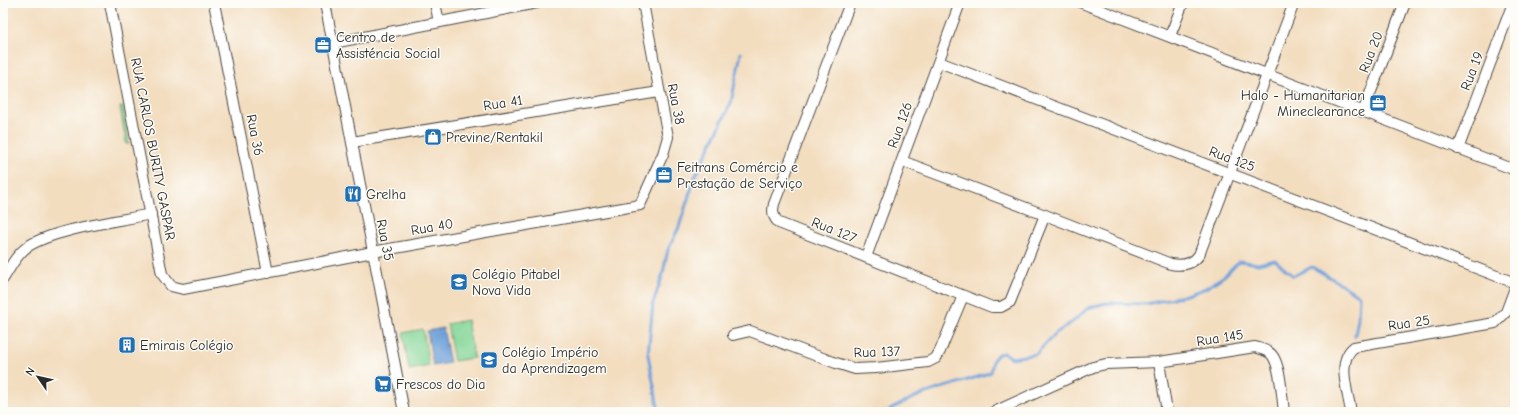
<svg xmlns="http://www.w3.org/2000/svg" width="1518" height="415" font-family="'Comic Neue',sans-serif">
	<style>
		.green { fill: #83d597; stroke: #578061 }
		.water { fill: #6fa1da; stroke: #4d6682 }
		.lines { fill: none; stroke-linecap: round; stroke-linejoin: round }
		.stream { stroke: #6fa1da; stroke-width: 3 }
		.minor-casing { stroke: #494641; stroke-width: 12 }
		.minor { stroke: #fff; stroke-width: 10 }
		.labels { text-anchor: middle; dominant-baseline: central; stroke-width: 3; stroke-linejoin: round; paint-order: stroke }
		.poi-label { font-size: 14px; fill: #2b2b2b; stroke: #fdfcf7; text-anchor: start }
		.street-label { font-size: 14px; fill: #2b2b2b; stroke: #fdfcf7 }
	</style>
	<rect width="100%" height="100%" fill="#fdfcf7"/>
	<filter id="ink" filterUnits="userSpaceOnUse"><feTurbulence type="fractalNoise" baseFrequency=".025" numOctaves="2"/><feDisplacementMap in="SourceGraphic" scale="8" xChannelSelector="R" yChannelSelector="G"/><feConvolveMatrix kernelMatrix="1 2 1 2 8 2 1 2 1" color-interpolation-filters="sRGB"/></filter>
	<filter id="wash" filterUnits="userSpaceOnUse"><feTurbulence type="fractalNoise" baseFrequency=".012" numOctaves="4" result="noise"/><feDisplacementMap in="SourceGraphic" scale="16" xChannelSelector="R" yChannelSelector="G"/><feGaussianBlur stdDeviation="0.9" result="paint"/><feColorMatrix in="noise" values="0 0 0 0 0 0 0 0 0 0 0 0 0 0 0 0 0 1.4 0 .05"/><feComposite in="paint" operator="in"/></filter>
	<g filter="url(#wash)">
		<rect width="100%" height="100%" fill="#f3ddbf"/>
		<g class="green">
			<path d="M120,107H123L129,144H126Z"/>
			<path d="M467,320L474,358L454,361L447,324Z"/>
			<path d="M423,329L429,366L409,370L403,333Z"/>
		</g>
		<path class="water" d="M443,328L450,363L433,366L427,331Z"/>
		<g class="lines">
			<g class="stream">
				<path d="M659,412L648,355L653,303L662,277L668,250L679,227L695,177L731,103L741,53"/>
				<path d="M887,412C923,389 953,387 991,372L993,360L998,354L1004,353L1012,358L1036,354L1056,333L1074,321L1088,308L1106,303L1146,304L1187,295L1206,288L1224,276L1239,261L1258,264L1275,260L1293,276L1312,267L1338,282L1359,296L1358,318L1355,336"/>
			</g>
		</g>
	</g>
	<g filter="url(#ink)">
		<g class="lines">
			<defs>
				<g id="minor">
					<path d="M110,3L162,274L171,286L183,289L378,251L640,205L663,154L668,137L643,3"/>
					<path d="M214,3L268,273"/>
					<path d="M325,3L404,412"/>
					<path d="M435,3L439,22"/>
					<path d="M850,3L774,204C772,212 773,217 779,223L992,307H1001L1010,302L1045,215"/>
					<path d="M1082,3L1515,170"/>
					<path d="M1170,36L1183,3"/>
					<path d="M333,43L537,3"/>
					<path d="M939,62L1515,283"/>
					<path d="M1363,112L1405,3"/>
					<path d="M352,142L659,92"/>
					<path d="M1458,149L1513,3"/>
					<path d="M902,161L1045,215L1171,264C1182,266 1192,265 1199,255L1294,3"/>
					<path d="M866,257L960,3"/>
					<path d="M3,279C10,268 16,255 27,247C53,229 119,221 151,214"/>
					<path d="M733,335L750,331L836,363L855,369L876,368L928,362L936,358L940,351L963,296"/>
					<path d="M1159,362L1167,412"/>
					<path d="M994,412L1093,367L1106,364L1159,362L1255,347C1261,349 1268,350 1272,355C1281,366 1282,398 1284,412"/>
					<path d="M1351,412C1348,392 1336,361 1354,347L1495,323L1506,312L1515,288"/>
				</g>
			</defs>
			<use href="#minor" class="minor-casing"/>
			<use href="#minor" class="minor"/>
		</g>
	</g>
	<defs>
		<symbol id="office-square" viewBox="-11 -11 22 22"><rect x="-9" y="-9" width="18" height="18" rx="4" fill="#1f6fb2" stroke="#fdfcf7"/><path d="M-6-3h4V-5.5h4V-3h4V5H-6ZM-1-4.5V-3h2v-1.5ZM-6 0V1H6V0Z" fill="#fff"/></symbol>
		<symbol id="shop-square" viewBox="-11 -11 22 22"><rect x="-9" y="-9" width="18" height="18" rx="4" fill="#1f6fb2" stroke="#fdfcf7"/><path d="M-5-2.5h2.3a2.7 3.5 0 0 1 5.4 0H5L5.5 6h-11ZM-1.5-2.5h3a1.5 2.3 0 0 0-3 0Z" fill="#fff"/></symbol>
		<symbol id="restaurant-square" viewBox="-11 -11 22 22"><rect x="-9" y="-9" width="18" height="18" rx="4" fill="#1f6fb2" stroke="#fdfcf7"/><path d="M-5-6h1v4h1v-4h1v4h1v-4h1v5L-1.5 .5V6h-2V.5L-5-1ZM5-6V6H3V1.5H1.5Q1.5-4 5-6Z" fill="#fff"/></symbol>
		<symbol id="university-square" viewBox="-11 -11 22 22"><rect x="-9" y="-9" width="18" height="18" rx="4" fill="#1f6fb2" stroke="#fdfcf7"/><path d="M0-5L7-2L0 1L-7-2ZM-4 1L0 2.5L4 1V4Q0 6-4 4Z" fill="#fff"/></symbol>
		<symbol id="building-square" viewBox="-11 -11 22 22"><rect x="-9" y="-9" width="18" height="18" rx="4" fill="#1f6fb2" stroke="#fdfcf7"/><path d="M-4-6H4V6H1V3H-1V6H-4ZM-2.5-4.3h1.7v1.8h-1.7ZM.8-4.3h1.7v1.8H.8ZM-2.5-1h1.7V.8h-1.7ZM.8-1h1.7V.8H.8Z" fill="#fff"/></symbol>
		<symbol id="school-square" viewBox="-11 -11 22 22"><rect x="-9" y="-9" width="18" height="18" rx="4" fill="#1f6fb2" stroke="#fdfcf7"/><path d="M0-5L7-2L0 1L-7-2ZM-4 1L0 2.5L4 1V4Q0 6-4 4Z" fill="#fff"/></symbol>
		<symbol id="supermarket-square" viewBox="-11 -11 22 22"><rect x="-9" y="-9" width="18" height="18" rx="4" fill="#1f6fb2" stroke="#fdfcf7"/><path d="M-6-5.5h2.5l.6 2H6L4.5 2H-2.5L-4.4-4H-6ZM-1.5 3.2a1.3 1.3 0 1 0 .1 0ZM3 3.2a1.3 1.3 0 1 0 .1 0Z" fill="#fff"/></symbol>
	</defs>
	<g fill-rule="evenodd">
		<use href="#office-square" x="313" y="35" width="20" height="20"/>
		<use href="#office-square" x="1368" y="93" width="20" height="20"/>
		<use href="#shop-square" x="423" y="127" width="20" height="20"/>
		<use href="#office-square" x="654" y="165" width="20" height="20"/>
		<use href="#restaurant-square" x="343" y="184" width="20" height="20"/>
		<use href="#university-square" x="449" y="272" width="20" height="20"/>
		<use href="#building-square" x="117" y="335" width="20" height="20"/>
		<use href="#school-square" x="479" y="350" width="20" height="20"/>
		<use href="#supermarket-square" x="373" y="374" width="20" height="20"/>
	</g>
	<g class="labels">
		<g class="poi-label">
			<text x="336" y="37">Centro de<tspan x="336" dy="16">Assisténcia Social</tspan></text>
			<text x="1365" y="95" text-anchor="end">Halo - Humanitarian<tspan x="1365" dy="16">Mineclearance</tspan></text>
			<text x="446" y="137">Previne/Rentakil</text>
			<text x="677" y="167">Feitrans Comércio e<tspan x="677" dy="16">Prestação de Serviço</tspan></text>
			<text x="366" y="194">Grelha</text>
			<text x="472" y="274">Colégio Pitabel<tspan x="472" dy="16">Nova Vida</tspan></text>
			<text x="140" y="345">Emirais Colégio</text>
			<text x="502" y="352">Colégio Império<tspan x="502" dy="16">da Aprendizagem</tspan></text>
			<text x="396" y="384">Frescos do Dia</text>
		</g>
		<g class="street-label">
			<text transform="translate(1371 52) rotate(-69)">Rua 20</text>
			<text transform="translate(1472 71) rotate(-69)">Rua 19</text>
			<text transform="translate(503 103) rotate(-9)">Rua 41</text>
			<text transform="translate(676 104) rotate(79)">Rua 38</text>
			<text transform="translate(900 125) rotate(-70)">Rua 126</text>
			<text transform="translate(255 135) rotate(79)">Rua 36</text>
			<text transform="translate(153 149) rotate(79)">RUA CARLOS BURITY GASPAR</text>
			<text transform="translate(1232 159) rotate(21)">Rua 125</text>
			<text transform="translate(432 227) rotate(-10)">Rua 40</text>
			<text transform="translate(834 230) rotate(22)">Rua 127</text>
			<text transform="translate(385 240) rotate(79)">Rua 35</text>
			<text transform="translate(1409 323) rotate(-8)">Rua 25</text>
			<text transform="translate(1220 338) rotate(-9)">Rua 145</text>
			<text transform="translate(877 352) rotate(-2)">Rua 137</text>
		</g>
	</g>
	<rect width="1518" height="415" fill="none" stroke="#fdfcf7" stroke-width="16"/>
	<g transform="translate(38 377) rotate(304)" stroke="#fdfcf7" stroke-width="3" paint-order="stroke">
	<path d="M0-3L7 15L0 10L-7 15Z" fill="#2b2b2b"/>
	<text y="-6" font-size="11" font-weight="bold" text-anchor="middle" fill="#2b2b2b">N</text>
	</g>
</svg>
